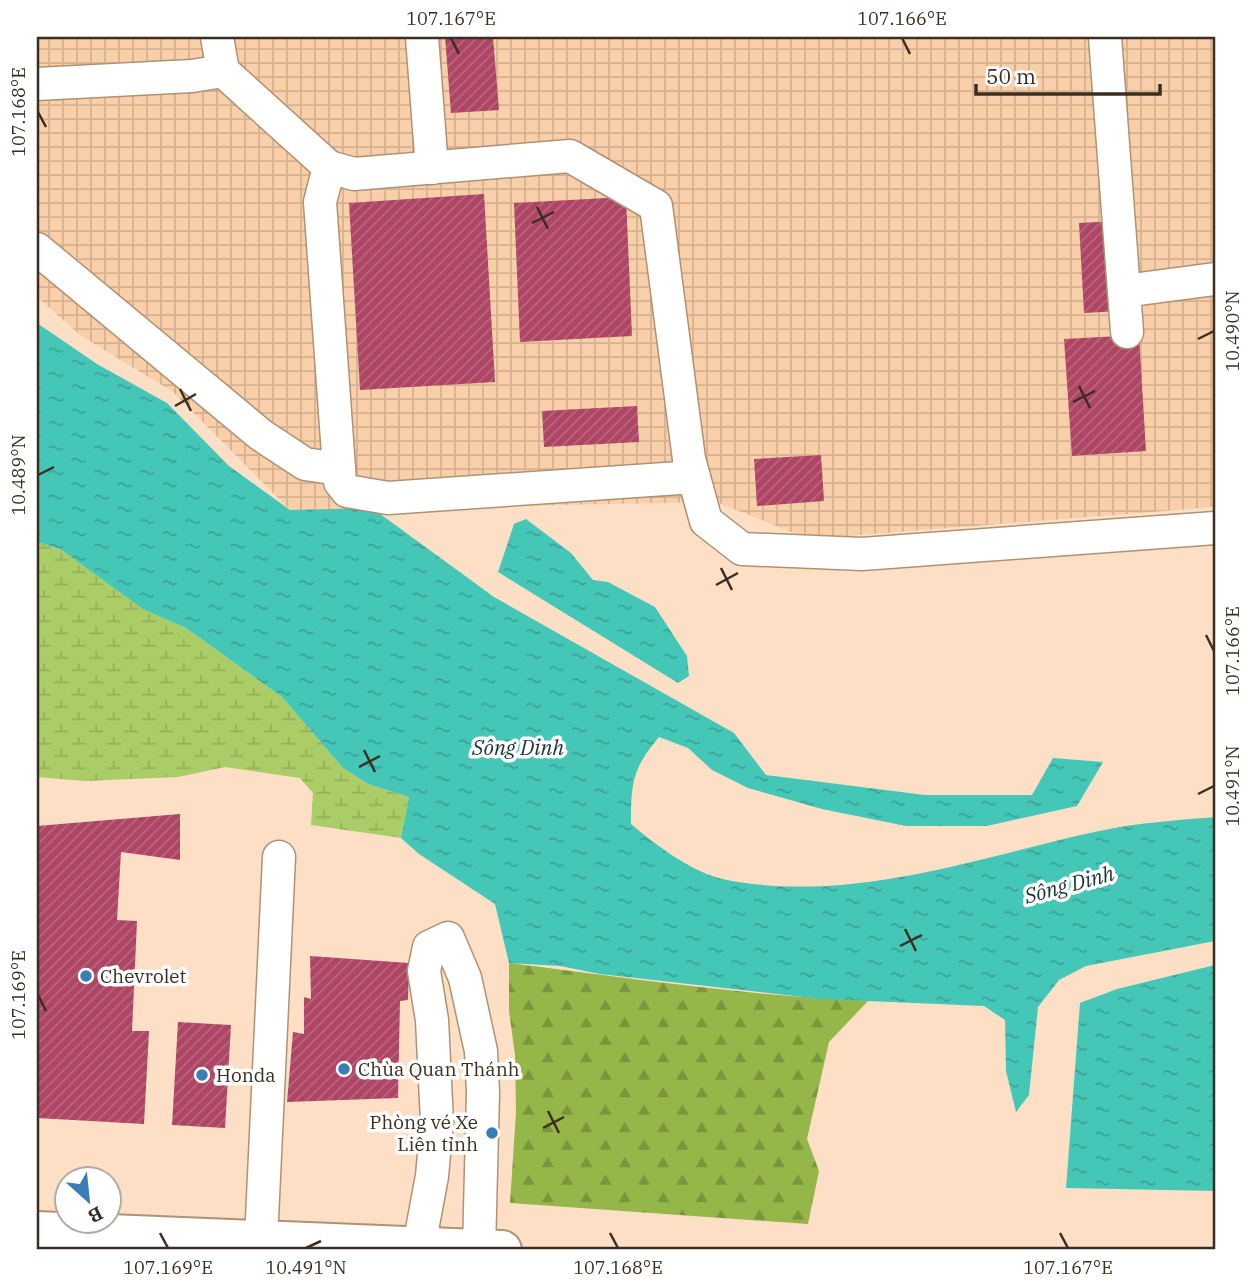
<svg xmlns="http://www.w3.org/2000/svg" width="1252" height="1287" font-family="'IBM Plex Serif',serif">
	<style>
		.industrial { fill: url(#industrial-grid) }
		.forest { fill: url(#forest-firs) }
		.wetland { fill: url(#wetland-marsh) }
		.water { fill: url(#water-ripples) }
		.building { fill: url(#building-hatch) }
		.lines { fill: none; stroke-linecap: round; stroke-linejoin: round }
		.minor-casing { stroke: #b29173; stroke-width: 35 }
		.highway-casing { stroke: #b29173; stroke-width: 42 }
		.minor { stroke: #fff; stroke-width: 32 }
		.highway { stroke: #fff; stroke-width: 38 }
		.ticks { fill: none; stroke: #3b2d21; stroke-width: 2.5 }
		.poi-dot { fill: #397eb4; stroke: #fff; stroke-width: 2.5 }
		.labels { text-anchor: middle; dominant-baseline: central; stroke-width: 7; stroke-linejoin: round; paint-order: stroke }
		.poi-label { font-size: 19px; fill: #3b2d21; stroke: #fff; text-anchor: start }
		.water-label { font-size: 21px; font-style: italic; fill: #193531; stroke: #fff }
		.neatline { fill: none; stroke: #3b2d21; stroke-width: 2.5 }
		.ticks-label { font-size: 18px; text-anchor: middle; fill: #3b2d21 }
	</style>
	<defs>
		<pattern id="industrial-grid" width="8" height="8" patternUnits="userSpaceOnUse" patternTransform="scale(1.75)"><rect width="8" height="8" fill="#f8cfa9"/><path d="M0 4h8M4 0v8" fill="none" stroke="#d6b291"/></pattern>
		<pattern id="forest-firs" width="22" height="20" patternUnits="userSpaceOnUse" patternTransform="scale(1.75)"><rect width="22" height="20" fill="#95b749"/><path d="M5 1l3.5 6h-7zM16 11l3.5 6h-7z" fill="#7b953c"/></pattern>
		<pattern id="wetland-marsh" width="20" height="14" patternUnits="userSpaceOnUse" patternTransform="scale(1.75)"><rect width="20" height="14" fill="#abcd67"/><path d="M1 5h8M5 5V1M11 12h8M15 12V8" fill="none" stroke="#94b059"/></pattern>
		<pattern id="water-ripples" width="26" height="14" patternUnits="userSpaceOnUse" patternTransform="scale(1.75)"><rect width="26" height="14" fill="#45c7b8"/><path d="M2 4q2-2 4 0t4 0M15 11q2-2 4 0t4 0" fill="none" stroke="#3ba295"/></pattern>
		<pattern id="building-hatch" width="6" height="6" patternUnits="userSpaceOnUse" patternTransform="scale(1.75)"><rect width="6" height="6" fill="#af4464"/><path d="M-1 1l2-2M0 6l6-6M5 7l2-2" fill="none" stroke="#b5697e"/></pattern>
	</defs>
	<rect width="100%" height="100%" fill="#fcdfc5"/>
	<path class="industrial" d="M37,37H1215V507L809,539L716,502L290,510L173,392L80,335L37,297Z"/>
	<path class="forest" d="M509,963C629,978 748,996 868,1001L829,1042L807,1139L819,1171L808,1224L510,1203L516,1112L515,1055L509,1011Z"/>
	<path class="wetland" d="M37,542L60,549L144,609L186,628L282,697L343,768L368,784L409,797L401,838L311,825L313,793L300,778L225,767L178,777L84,781L37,777Z"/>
	<g class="water">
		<path d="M37,323L97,364L167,403L229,466L290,510L372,508L494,597L734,733L766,775L925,795H1032L1053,758L1103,762L1077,806L987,826H906L822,809L748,788L712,770L688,748L659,737C632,769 631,784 631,824C657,846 694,874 727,880C853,904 978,857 1099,831C1137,823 1177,820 1215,817V941L1086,966L1059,980L1038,1007L1029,1095L1016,1112L1006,1071L1005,1020L984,1006L821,999L600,974L560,966L509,963L495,904L419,854L401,838L409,797L368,784L343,768L282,697L186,628L143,609L60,549L37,542Z"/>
		<path d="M526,519L571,553L593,580L608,582L655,607L687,656L689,676L678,683L498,572L514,524Z"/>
		<path d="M1215,965V1191L1066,1188L1080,1003L1117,989Z"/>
	</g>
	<g class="building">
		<path d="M445,37H493L499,110L451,113Z"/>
		<path d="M484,194L495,382L360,390L349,203Z"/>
		<path d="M626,197L632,336L520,342L514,203Z"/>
		<path d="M1115,221L1120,311L1084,313L1079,223Z"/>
		<path d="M1139,335L1146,451L1072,456L1064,339Z"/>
		<path d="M637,406L639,442L544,447L542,411Z"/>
		<path d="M821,455L824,501L757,506L754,459Z"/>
		<path d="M180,814V860L121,852L117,920L137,921L132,1031H149L144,1124L37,1118V826Z"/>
		<path d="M310,956L409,963L408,1000L400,1001L398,1098L287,1102L293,1032L304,1034V997L311,999Z"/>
		<path d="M178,1022L231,1025L225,1128L172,1125Z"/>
	</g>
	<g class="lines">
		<defs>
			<g id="minor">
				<path d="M217,37L223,71L329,167L354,174L570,156L656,206L689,459L706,521L742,549L862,554L1215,528"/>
				<path d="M422,37L432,168"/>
				<path d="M1105,37L1127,332"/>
				<path d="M37,84L192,76L223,71"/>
				<path d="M329,167L320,202L340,482L347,491L388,498L694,477"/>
				<path d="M37,249L261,435L305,464L339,469"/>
				<path d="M1124,291L1215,279"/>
				<path d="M261,1240L279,857"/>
				<path d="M419,1246L432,1176L437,1122L432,1020L424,971L429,947L448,938L465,978L481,1051L483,1093L479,1249"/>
			</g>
			<path id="highway" d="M37,1231L502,1250"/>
		</defs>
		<use href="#minor" class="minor-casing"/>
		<use href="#highway" class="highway-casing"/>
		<use href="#minor" class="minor"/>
		<use href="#highway" class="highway"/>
	</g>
	<path class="ticks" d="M451,38L459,54M902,38L910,54M38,112L46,127M537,207L548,229M532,223L554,212M1198,339L1214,331M1079,386L1090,408M180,389L191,411M1073,402L1095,391M175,406L196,394M38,475L54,467M721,568L732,590M716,585L738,573M1206,635L1214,651M364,750L375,772M359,767L380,756M1198,794L1214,786M905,929L916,951M900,946L922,935M38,995L46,1011M548,1111L559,1133M543,1128L564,1117M160,1233L168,1248M610,1233L618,1248M1060,1233L1068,1248M306,1248L321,1241"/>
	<g class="poi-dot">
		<circle cx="86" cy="976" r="7"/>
		<circle cx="344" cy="1069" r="7"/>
		<circle cx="202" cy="1075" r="7"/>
		<circle cx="492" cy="1133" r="7"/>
	</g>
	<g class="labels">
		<g class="poi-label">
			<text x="100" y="976">Chevrolet</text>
			<text x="358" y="1069">Chùa Quan Thánh</text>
			<text x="216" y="1075">Honda</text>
			<text x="478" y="1122" text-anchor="end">Phòng vé Xe<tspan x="478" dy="22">Liên tỉnh</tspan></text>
		</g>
		<g class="water-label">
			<text x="518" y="747">Sông Dinh</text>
			<text transform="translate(1069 884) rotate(-15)">Sông Dinh</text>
		</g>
	</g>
	<rect width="1252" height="1287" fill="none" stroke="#ffffff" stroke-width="77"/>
	<g transform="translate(88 1200) rotate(153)"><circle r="33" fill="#ffffff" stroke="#b1aba6" stroke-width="2"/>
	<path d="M0-5L12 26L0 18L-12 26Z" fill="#397eb4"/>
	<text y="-10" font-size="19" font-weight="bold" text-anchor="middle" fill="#3b2d21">B</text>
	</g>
	<path d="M976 84v10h184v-10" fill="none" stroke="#3b2d21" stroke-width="3.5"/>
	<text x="986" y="84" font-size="21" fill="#3b2d21" stroke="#ffffff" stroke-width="5" paint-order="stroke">50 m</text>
	<rect x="38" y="38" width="1176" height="1210" class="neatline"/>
	<g class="ticks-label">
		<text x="451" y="25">107.167°E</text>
		<text x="902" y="25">107.166°E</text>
		<text transform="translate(19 112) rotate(-90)" y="6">107.168°E</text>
		<text transform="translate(1233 331) rotate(-90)" y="6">10.490°N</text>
		<text transform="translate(19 475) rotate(-90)" y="6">10.489°N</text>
		<text transform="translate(1233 651) rotate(-90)" y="6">107.166°E</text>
		<text transform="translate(1233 786) rotate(-90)" y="6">10.491°N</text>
		<text transform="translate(19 995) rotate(-90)" y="6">107.169°E</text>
		<text x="168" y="1274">107.169°E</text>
		<text x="306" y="1274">10.491°N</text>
		<text x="618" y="1274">107.168°E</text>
		<text x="1068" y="1274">107.167°E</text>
	</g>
</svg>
